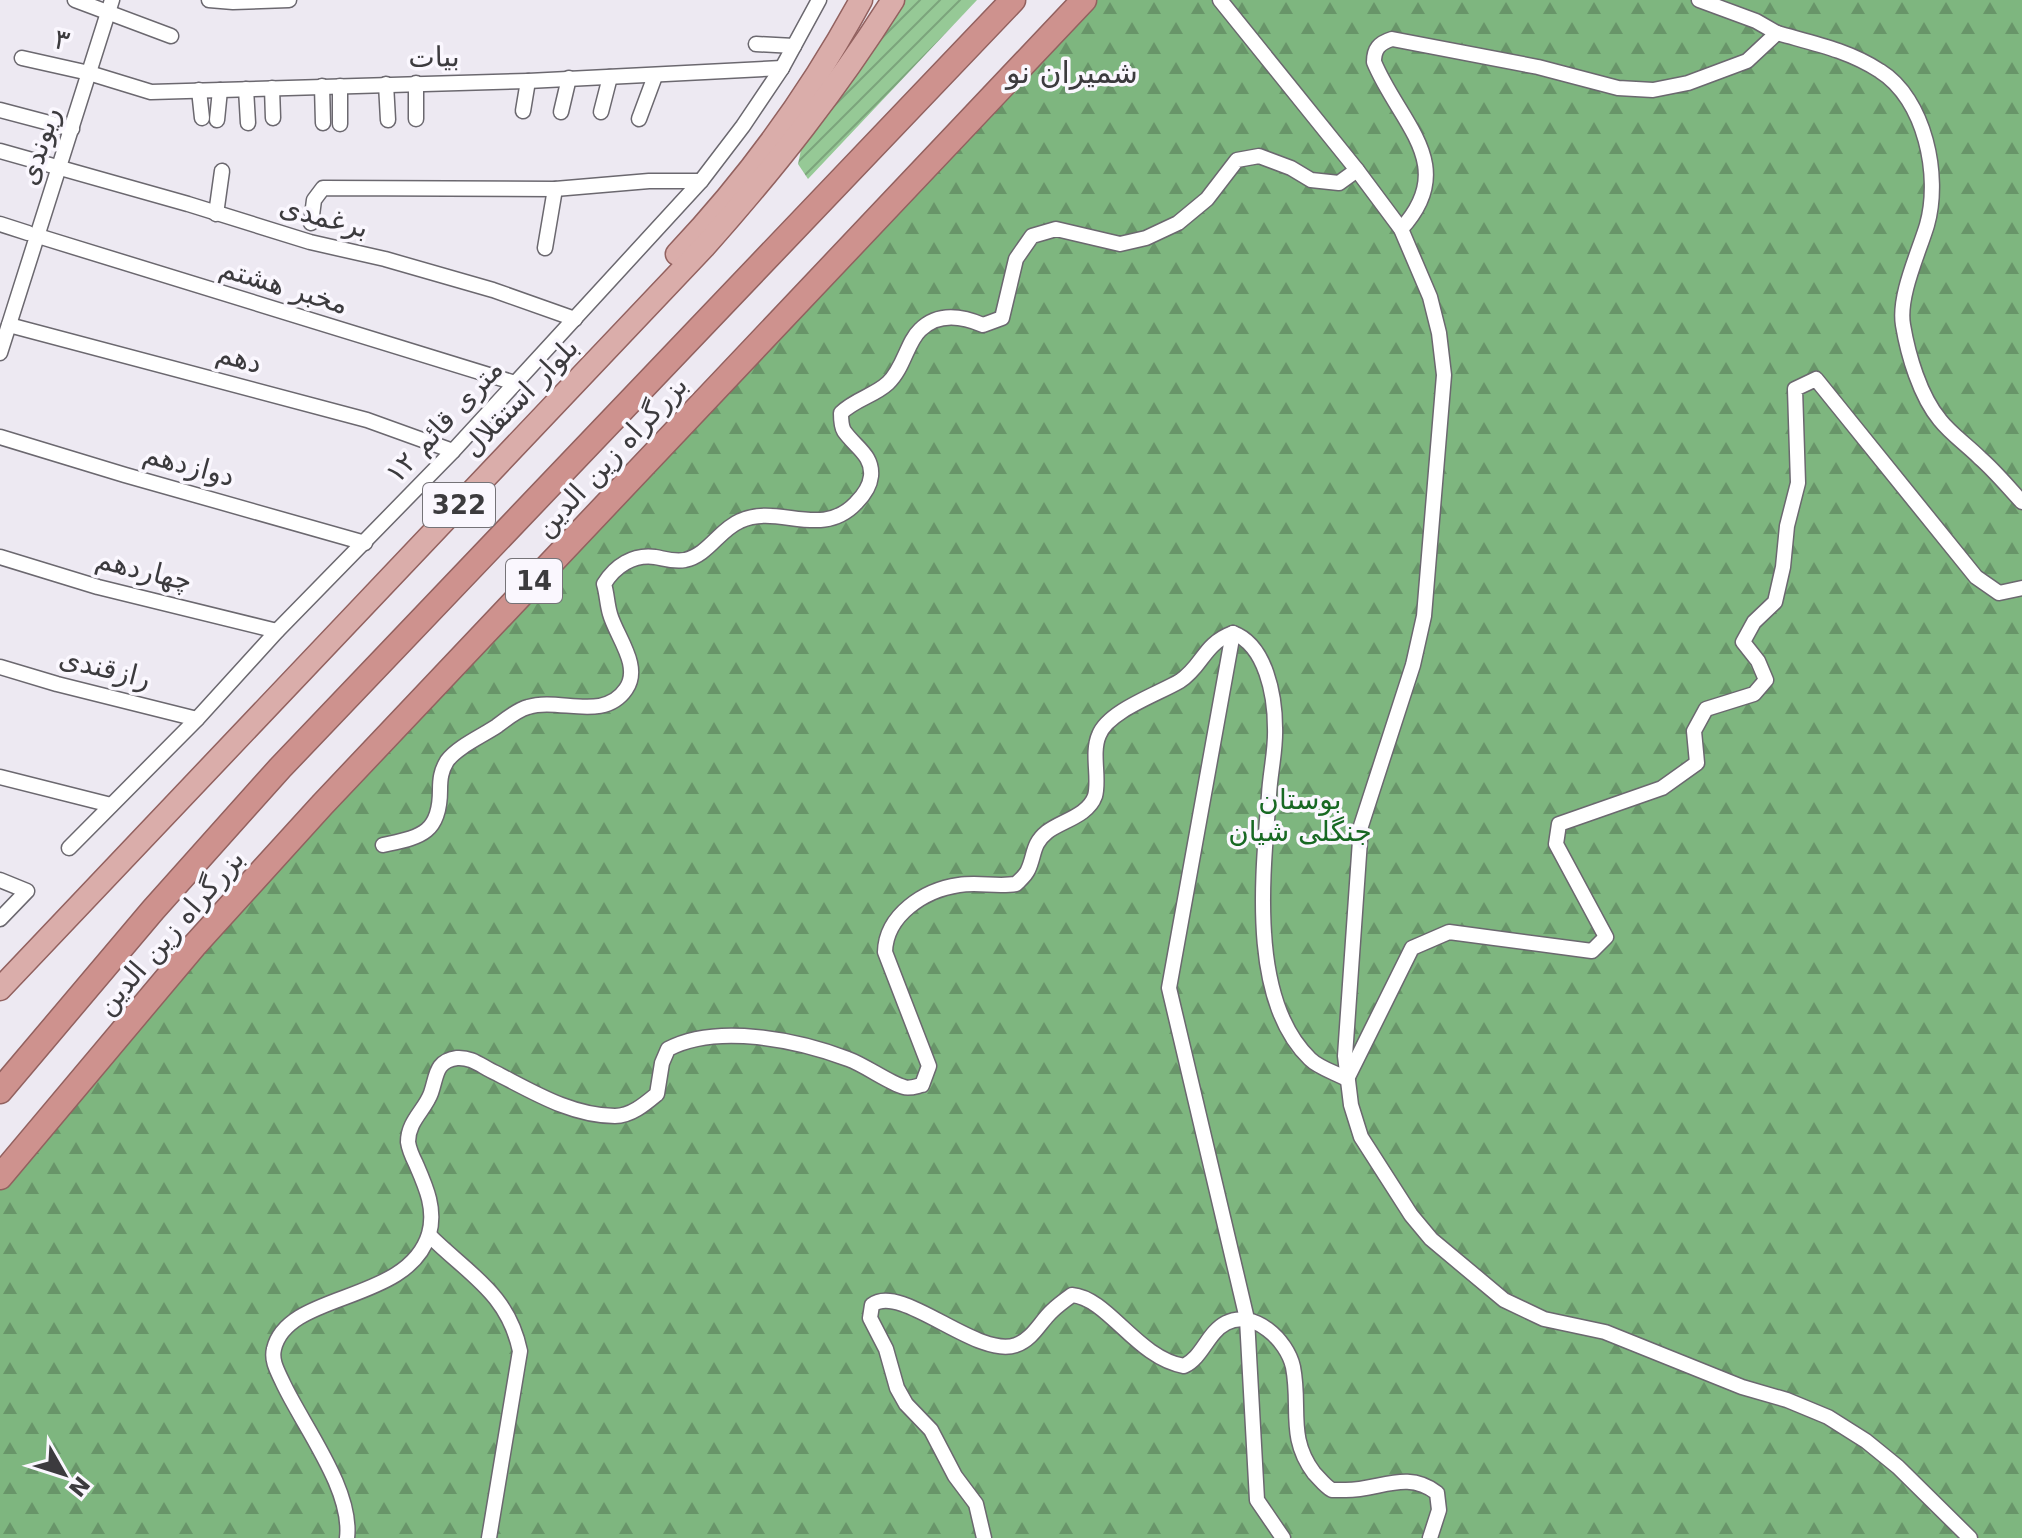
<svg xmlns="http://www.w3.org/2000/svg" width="2022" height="1538" font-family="'DejaVu Sans',Cairo,sans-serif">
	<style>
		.forest { fill: url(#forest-firs) }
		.garden { fill: url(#garden-furrows) }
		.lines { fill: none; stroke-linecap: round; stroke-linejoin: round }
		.minor-casing { stroke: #6b686f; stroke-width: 17 }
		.primary-casing { stroke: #92615f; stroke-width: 25 }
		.trunk-casing { stroke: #92615f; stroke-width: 27 }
		.minor { stroke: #fff; stroke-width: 14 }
		.primary { stroke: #daadaa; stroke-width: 22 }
		.trunk { stroke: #ce928e; stroke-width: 24 }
		.labels { text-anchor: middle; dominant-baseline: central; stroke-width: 7; stroke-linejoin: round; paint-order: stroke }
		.shield { fill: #faf7fe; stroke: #757378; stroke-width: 2 }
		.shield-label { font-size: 26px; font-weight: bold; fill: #3c3b3e }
		.street-label { font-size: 28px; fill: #3c3b3e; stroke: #faf7fe }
		.park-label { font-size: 28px; fill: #186923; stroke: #faf7fe }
		.neighbourhood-label { font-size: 30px; fill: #3c3b3e; stroke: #faf7fe }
	</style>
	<defs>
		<pattern id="forest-firs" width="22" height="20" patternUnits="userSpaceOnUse" patternTransform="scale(2)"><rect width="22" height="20" fill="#7eb67f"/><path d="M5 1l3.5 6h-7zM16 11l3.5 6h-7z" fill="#689569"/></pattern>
		<pattern id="garden-furrows" width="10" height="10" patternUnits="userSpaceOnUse" patternTransform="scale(2)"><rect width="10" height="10" fill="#96c996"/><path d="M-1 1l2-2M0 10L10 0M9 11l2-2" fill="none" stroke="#7ca47c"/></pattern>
	</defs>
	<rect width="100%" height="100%" fill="#ede9f2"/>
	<path class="forest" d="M1074,0H2022V1538H0V1170Z"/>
	<path class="garden" d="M903,0H977L808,179L798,164L802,145Z"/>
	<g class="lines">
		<defs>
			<g id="minor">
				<path d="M75,0L171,36"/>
				<path d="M209,0L233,2L289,0"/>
				<path d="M1220,0L1357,170L1401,229L1430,297L1439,333L1444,375L1424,616L1413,665L1361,826L1345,1056L1351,1105L1361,1137L1411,1215L1431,1239L1504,1300L1544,1319L1605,1332L1742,1387L1787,1400L1828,1417L1866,1441L1898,1467L1970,1538"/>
				<path d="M1777,33C1812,43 1848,50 1880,71C1925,99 1941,176 1927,225C1919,252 1898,296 1903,325C1908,355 1920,396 1940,420C1951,434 1967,445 1980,458C1995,471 2008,487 2022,502"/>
				<path d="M756,44L794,46"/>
				<path d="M22,58L89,73L151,92L528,81L782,68"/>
				<path d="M386,84L388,120"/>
				<path d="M322,86L323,123"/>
				<path d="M272,88L273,118"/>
				<path d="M246,89L248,123"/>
				<path d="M199,90L202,118"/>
				<path d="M0,110L72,129"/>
				<path d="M523,111L528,81"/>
				<path d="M561,112L569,78"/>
				<path d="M601,112L610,77"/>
				<path d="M416,119V83"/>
				<path d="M639,119L655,76"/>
				<path d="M217,120L220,90"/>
				<path d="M340,124V86"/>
				<path d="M0,151L188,204L310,242L385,259L493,290L575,319"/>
				<path d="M216,214L222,171"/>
				<path d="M311,223L314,200L323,188L555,189L649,181H701"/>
				<path d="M0,224L28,233"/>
				<path d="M1401,229C1460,165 1399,123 1374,62C1374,49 1379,43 1392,39L1538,67L1618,88L1653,90L1688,83L1747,61L1777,33L1756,21L1699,0"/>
				<path d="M38,236L515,383"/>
				<path d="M545,248L555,189"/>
				<path d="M9,325L367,420L453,451"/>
				<path d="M0,353L112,0"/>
				<path d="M0,437L125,475L365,543"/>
				<path d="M0,557L98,587L277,631"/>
				<path d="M1233,633L1169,988L1247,1319L1257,1500L1283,1538"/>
				<path d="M0,667L57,684L197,719"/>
				<path d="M0,777L111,805"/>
				<path d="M383,845C419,837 440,835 440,790C440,779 441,771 447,761C457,747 482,736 497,726C506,719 517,710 528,707C559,697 604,722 626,689C642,666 616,636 610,614C607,604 607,594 604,584C615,566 633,554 655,557C666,559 674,562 685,560C708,555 719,530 740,521C778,503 821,540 856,503C863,496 870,486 871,476C873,455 855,447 844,431C841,426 841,419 841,413C855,399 874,396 888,383C904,368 907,342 920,330C938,312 962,316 983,325L1002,318L1016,259L1032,236L1056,229L1120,244L1146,238L1178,223L1207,199L1237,160L1259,156L1291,168L1311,180L1339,183L1357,170"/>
				<path d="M69,848L197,719L277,631L453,451L701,181L743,126L782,68L819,0"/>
				<path d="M0,880L27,891L0,919"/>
				<path d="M429,1235C468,1274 508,1293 520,1351L489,1538"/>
				<path d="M347,1538C353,1490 303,1426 283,1383C278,1372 271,1361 274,1349C287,1291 408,1304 429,1234C436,1209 426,1187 416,1164C413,1158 409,1149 408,1142C408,1121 425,1110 431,1093C437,1076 435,1061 457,1058C473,1057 482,1067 496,1073C533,1092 572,1116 615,1116C631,1116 645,1104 657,1094L662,1063L668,1049C717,1023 798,1040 848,1059C865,1065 889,1083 904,1087C909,1089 917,1086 922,1085L929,1066L885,952C886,915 924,890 959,885C978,882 997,887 1016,884C1020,880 1026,875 1028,870C1035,855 1032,844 1047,832C1061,821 1088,816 1095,796C1100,779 1091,753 1099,735C1108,711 1158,694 1180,681C1203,666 1203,644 1233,633C1266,645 1275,696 1275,728C1276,750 1270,773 1269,795C1263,873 1248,999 1310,1059C1319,1068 1336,1073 1347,1079L1412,948L1449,932L1592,951L1606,937L1556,844L1559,824L1662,788L1697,763L1694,731L1706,709L1754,694L1766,680L1758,661L1743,642L1754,622L1775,602L1783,567L1787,526L1798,483L1795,389L1816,379L1976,577L1999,593L2022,588"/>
				<path d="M984,1538L976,1504L955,1476L931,1430L906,1404L897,1388L886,1349L870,1318L872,1305C901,1282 977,1359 1016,1345C1033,1339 1040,1322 1052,1311C1058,1305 1065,1300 1072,1295C1108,1298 1137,1358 1184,1366C1203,1357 1207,1333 1226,1323C1254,1309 1287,1340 1293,1367C1301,1408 1287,1437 1314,1473C1319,1478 1326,1487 1332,1490C1334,1490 1342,1490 1344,1490C1379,1491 1406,1469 1437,1493L1439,1510L1430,1538"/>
			</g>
			<g id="primary">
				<path d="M677,254C749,178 811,92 861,0"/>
				<path d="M0,989L704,247C775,167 836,90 893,0"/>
			</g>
			<g id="trunk">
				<path d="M0,1091L153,910L280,768L1013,0"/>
				<path d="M0,1177L194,946L322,805L1084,0"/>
			</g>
		</defs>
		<use href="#minor" class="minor-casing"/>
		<use href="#primary" class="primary-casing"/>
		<use href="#trunk" class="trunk-casing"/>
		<use href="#minor" class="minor"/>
		<use href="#primary" class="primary"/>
		<use href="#trunk" class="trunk"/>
	</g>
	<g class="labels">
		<g class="shield">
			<rect x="423" y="483" width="72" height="44" rx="6"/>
			<rect x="506" y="559" width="56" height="44" rx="6"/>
		</g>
		<g class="shield-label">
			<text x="459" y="505">322</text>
			<text x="534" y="581">14</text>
		</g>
		<g class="street-label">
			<text transform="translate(62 40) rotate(13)">۳</text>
			<text transform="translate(434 57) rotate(-1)">بیات</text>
			<text transform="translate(39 146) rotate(-72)">ریوندی</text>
			<text transform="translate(324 217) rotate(15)">برغمدی</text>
			<text transform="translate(284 286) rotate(17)">مخبر هشتم</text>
			<text transform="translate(239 358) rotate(15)">دهم</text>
			<text transform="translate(520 397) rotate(-46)">بلوار استقلال</text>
			<text transform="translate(444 421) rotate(-47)">۱۲ متری قائم</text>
			<text transform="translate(611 456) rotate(-47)">بزرگراه زین الدین</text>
			<text transform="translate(189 465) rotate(15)">دوازدهم</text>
			<text transform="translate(144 570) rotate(14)">چهاردهم</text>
			<text transform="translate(105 668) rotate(14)">رازقندی</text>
			<text transform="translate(170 932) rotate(-49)">بزرگراه زین الدین</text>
		</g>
		<g class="park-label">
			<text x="1300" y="799">بوستان<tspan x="1300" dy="32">جنگلی شیان</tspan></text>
		</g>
		<g class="neighbourhood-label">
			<text x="1072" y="72">شمیران نو</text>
		</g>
	</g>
	<g transform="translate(64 1474) rotate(129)" stroke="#faf7fe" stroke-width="6" paint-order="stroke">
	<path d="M0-6L14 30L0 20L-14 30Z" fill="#3c3b3e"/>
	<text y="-12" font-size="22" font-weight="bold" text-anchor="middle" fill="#3c3b3e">N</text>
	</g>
</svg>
